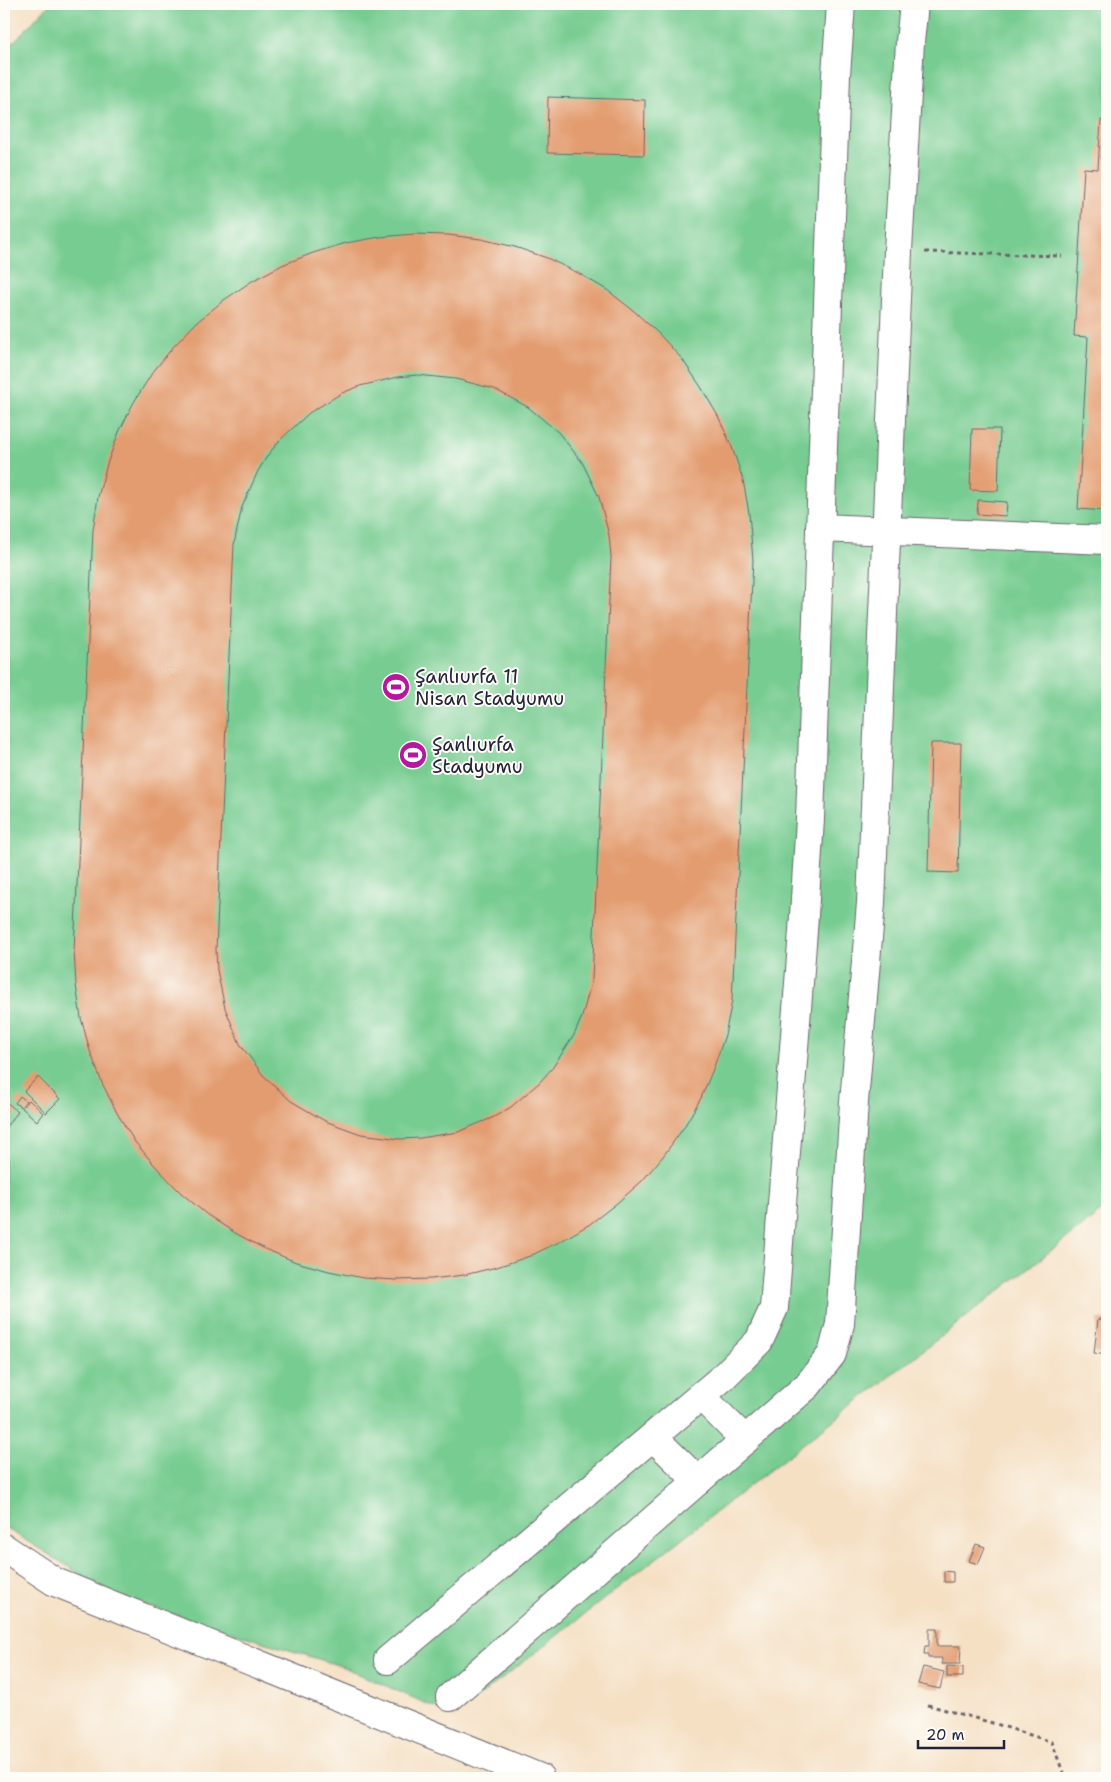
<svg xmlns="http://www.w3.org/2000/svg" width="1111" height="1782" font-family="'Shantell Sans',sans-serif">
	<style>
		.green { fill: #77cc91; stroke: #4c7766 }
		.building { fill: #e39c6f; fill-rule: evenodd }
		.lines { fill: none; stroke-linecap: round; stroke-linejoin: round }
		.minor-casing { stroke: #6c646b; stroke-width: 30 }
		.path { stroke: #6c646b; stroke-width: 3; stroke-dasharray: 4 4; stroke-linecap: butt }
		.minor { stroke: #fff; stroke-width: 28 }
		.labels { text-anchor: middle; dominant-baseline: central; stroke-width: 4; stroke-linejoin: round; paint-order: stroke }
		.poi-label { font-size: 19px; fill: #22223b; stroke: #fdfcf7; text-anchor: start }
	</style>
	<rect width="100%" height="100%" fill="#fdfcf7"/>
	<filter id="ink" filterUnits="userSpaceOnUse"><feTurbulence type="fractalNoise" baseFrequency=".02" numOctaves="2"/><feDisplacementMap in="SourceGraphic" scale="10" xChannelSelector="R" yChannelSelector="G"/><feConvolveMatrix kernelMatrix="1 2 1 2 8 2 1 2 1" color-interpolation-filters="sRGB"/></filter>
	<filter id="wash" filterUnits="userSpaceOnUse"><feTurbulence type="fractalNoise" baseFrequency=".0096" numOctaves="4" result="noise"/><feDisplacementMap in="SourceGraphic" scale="20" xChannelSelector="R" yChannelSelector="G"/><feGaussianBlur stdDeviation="1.12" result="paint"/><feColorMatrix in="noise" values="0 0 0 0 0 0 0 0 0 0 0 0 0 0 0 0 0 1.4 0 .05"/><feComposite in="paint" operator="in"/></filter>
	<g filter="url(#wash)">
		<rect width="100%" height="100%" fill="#f5e0c4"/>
		<path class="green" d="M50,4H1107V1207L454,1716L341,1666L118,1597L4,1527V52Z"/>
		<g id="blocks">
			<g class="building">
				<path d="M548,97L645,100L644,155L547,153Z"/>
				<path d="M1101,120H1107V511L1078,509L1088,337L1074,336L1084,168L1098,169Z"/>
				<path d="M414,234L448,235L481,239L515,247L547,258L578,273L607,290L634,311L659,334L682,359L701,387L718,416L732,447L743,480L749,513L753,560L732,1001L725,1035L714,1067L701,1098L684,1127L664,1155L642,1181L617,1203L590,1224L561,1241L530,1256L497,1267L464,1275L431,1279L396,1280L363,1278L329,1271L296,1262L265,1249L235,1233L206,1214L180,1192L157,1168L135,1142L117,1113L102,1083L90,1051L81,1018L76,985L74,951L93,530L98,497L107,464L119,432L134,402L152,373L174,346L197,322L224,300L252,281L282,265L313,253L346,243L380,237ZM417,375L456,379L494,389L528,407L558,432L582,462L599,497L609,535L611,557L592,979L582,1017L574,1035L553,1067L540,1082L511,1107L494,1117L458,1132L420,1138L400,1139L361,1134L325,1121L291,1101L263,1075L240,1044L225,1008L217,970L216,950L234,544L242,507L258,471L268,455L280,440L309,413L342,393L360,386L398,377Z"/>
				<path d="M972,429H1000L998,491L970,490Z"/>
				<path d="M978,500L1007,502L1006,516L977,514Z"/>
				<path d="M931,743H961L958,873L928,872Z"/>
				<path d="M38,1077L60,1099L46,1113L24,1091Z"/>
				<path d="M20,1096L26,1101L21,1107L15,1103Z"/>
				<path d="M4,1100L18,1112L4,1129Z"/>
				<path d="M29,1100L43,1113L37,1121L22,1108Z"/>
				<path d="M1098,1319L1107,1320V1355L1094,1353Z"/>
				<path d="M976,1544L985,1547L978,1564L969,1561Z"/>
				<path d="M944,1571L953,1572V1582H944Z"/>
				<path d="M929,1629H937V1646H961L960,1664H942V1658H928V1654H924L925,1646H929Z"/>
				<path d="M947,1666L963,1667V1677H947Z"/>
				<path d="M923,1667L944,1672L940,1689L918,1684Z"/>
			</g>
		</g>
	</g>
	<g filter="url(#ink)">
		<use href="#blocks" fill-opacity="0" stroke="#6c646b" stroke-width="1"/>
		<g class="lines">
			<defs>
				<g id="minor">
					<path d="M820,528L1107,540"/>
					<path d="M701,1396L745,1440"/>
					<path d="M653,1437L698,1481"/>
					<path d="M4,1548L55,1582L540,1778"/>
					<path d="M388,1660L722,1378L759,1341L774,1308L803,931L810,819L836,75L841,4"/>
					<path d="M450,1697L808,1385L832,1354L840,1324L854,1102L871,903L898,251L910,42L914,4"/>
				</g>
			</defs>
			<use href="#minor" class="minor-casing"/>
			<g class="path">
				<path d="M925,252L1062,256"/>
				<path d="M928,1705L996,1724L1052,1742L1065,1778"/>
			</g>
			<use href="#minor" class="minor"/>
		</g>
	</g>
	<defs>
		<symbol id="stadium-disc" viewBox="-11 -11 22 22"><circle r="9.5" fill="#b5179e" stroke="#fdfcf7"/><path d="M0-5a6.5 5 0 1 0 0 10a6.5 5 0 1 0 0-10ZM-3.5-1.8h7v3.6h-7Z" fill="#fff"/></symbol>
	</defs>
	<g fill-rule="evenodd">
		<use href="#stadium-disc" x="380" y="671" width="32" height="32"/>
		<use href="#stadium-disc" x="397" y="739" width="32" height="32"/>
	</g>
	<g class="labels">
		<g class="poi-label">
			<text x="415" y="676">Şanlıurfa 11<tspan x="415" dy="22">Nisan Stadyumu</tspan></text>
			<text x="432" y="744">Şanlıurfa<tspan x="432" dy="22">Stadyumu</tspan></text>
		</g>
	</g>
	<rect width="1111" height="1782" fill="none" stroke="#fdfcf7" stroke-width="20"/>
	<path d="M918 1740v8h86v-8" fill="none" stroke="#22223b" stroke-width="2.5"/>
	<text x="926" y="1740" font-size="15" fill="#22223b" stroke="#fdfcf7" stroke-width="4" paint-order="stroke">20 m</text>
</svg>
